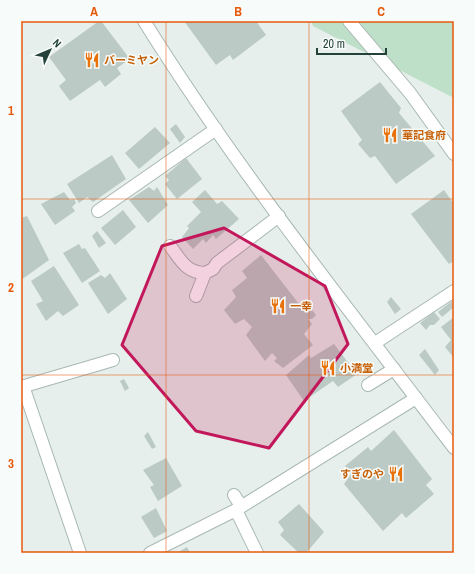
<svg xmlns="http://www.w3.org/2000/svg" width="475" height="574" font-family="'Archivo Narrow','Noto Sans JP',sans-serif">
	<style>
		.green { fill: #bfe0c8 }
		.building { fill: #bbcac4 }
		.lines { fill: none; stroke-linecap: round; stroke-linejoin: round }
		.service-casing { stroke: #a8b8b2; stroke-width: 14 }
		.minor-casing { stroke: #a8b8b2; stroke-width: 14 }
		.tertiary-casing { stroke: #a8b8b2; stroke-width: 14 }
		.service { stroke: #fff; stroke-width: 12 }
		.minor { stroke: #fff; stroke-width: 12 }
		.tertiary { stroke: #fff; stroke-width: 12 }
		.marked { fill: #c2185b; fill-opacity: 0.2; stroke: #c2185b; stroke-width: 3; stroke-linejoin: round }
		.grid { fill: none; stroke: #e8590c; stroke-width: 1; stroke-opacity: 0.55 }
		.labels { text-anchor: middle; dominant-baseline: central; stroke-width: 3; stroke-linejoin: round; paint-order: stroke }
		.food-label { font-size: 11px; font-weight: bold; fill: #c56008; stroke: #f7fbf9; text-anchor: start }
		.neatline { fill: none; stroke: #e8590c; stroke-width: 1.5 }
		.grid-label { font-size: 13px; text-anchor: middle; font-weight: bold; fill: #e8590c }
	</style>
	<rect width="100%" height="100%" fill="#e6efeb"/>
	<path class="green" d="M311,21H454V98L313,26Z"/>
	<g class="building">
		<path d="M99,21H101L130,59L117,68L121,74L105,87L100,80L70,101L59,86L66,80L49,57Z"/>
		<path d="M184,21H256L266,35L233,60L230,55L216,65Z"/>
		<path d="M380,82L401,108L399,113L435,156L396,184L375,156L370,158L358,144L362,140L341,111Z"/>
		<path d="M176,124L185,137L180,143L170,129Z"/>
		<path d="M155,127L170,143L139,169L125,153Z"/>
		<path d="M112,155L126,179L93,202L87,197L79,203L67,184Z"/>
		<path d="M186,158L202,179L177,199L165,184L169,180L165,176Z"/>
		<path d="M149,187L154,191L157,187L168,205L148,223L129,200Z"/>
		<path d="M205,190L217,204L222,201L239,219L216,239L213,235L206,243L203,239L193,249L182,237L189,228L187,226L201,212L192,202Z"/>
		<path d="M444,190L454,204V261L449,264L411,214Z"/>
		<path d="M64,192L70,200L74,199L76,203L72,207L75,211L55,225L41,204Z"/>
		<path d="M123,210L136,227L115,245L101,228Z"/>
		<path d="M27,216L49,260L21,280V218Z"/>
		<path d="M97,231L106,243L99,248L92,236Z"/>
		<path d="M79,244L82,249L85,248L100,271L82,283L63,253Z"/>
		<path d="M261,255L299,304L304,300L316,315L312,319H308L312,324L304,334L313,345L283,368L274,361L277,358L272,353L265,361L246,335L252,327L244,319L235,324L224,310L236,297L232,290L247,278L242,271Z"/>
		<path d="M54,266L79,305L63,316L58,311L46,321L36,304L43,301L31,281Z"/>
		<path d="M110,273L127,299L108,314L88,283L101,275L105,278Z"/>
		<path d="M391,297L401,309L395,314L387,302Z"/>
		<path d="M452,301L454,307L442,317L438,312Z"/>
		<path d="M434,312L440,319L434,325H430L426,330L420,323Z"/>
		<path d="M454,317V358L445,347L451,340L441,327Z"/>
		<path d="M334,344L357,374L338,387L333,381L304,401L286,375L309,355L311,358Z"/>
		<path d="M425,349L439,370L435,375L419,355Z"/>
		<path d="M124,379L129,388L125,391L120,381Z"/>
		<path d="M394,430L432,479L426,485L434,494L406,518L402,513L383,531L344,484L351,474L345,466L368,447L371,451Z"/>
		<path d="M148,432L156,447L152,449L144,436Z"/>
		<path d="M166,458L182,486L158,501L150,487L154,485L143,470Z"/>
		<path d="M299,504L324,532L306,553H299L280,535L284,530L278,522Z"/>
		<path d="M156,508L167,531L154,538L141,517Z"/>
		<path d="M187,547L190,553H177Z"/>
	</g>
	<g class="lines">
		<defs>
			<g id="service">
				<path d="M98,211L216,129"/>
				<path d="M170,246C181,260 186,273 205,273"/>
				<path d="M196,296L205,273L213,269L217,263L279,216"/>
				<path d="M368,385L394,369"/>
				<path d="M23,386L80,553"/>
				<path d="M21,387L113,360"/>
				<path d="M234,495L241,506"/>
			</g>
			<g id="minor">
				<path d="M349,21L410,93L454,154"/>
				<path d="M375,343L454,291"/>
				<path d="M236,510L416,398"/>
				<path d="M150,553L236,510L257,553"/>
			</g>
			<path id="tertiary" d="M144,21C237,170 348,308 454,448"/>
		</defs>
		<use href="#service" class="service-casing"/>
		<use href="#minor" class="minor-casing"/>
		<use href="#tertiary" class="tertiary-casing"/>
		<use href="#service" class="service"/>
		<use href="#minor" class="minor"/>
		<use href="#tertiary" class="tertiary"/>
	</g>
	<path class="marked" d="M224,228L325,286L348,344L269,448L196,431L122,345L162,246Z"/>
	<path class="grid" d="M166,21V553M309,21V553M21,199H454M21,375H454"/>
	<defs>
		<symbol id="restaurant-bare" viewBox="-9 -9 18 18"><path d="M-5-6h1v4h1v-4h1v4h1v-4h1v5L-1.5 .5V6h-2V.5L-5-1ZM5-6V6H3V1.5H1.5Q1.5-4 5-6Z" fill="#e8710a" stroke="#f7fbf9" stroke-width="2.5" paint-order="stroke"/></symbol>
	</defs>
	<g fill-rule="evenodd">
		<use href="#restaurant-bare" x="81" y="49" width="22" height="22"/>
		<use href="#restaurant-bare" x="379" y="124" width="22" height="22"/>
		<use href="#restaurant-bare" x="267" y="295" width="22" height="22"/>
		<use href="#restaurant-bare" x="317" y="357" width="22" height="22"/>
		<use href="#restaurant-bare" x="385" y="463" width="22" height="22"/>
	</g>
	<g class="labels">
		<g class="food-label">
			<text x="104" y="60">バーミヤン</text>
			<text x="402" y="135">華記食府</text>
			<text x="290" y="306">一幸</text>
			<text x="340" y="368">小満堂</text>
			<text x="384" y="474" text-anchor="end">すぎのや</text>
		</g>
	</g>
	<rect width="475" height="574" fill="none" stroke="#f7fbf9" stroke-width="44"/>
	<g transform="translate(50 50) rotate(46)" stroke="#f7fbf9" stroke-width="3" paint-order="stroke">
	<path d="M0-3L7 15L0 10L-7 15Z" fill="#24423a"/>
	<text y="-6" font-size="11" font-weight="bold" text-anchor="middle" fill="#24423a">N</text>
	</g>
	<path d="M317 48v6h69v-6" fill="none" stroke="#24423a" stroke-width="2"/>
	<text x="323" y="48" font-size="12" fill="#24423a" stroke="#f7fbf9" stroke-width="3" paint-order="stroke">20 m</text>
	<rect x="22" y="22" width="431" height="530" class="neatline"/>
	<g class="grid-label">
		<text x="94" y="16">A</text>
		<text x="238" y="16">B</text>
		<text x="381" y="16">C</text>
		<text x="11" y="115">1</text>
		<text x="11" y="292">2</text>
		<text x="11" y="468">3</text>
	</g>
</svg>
